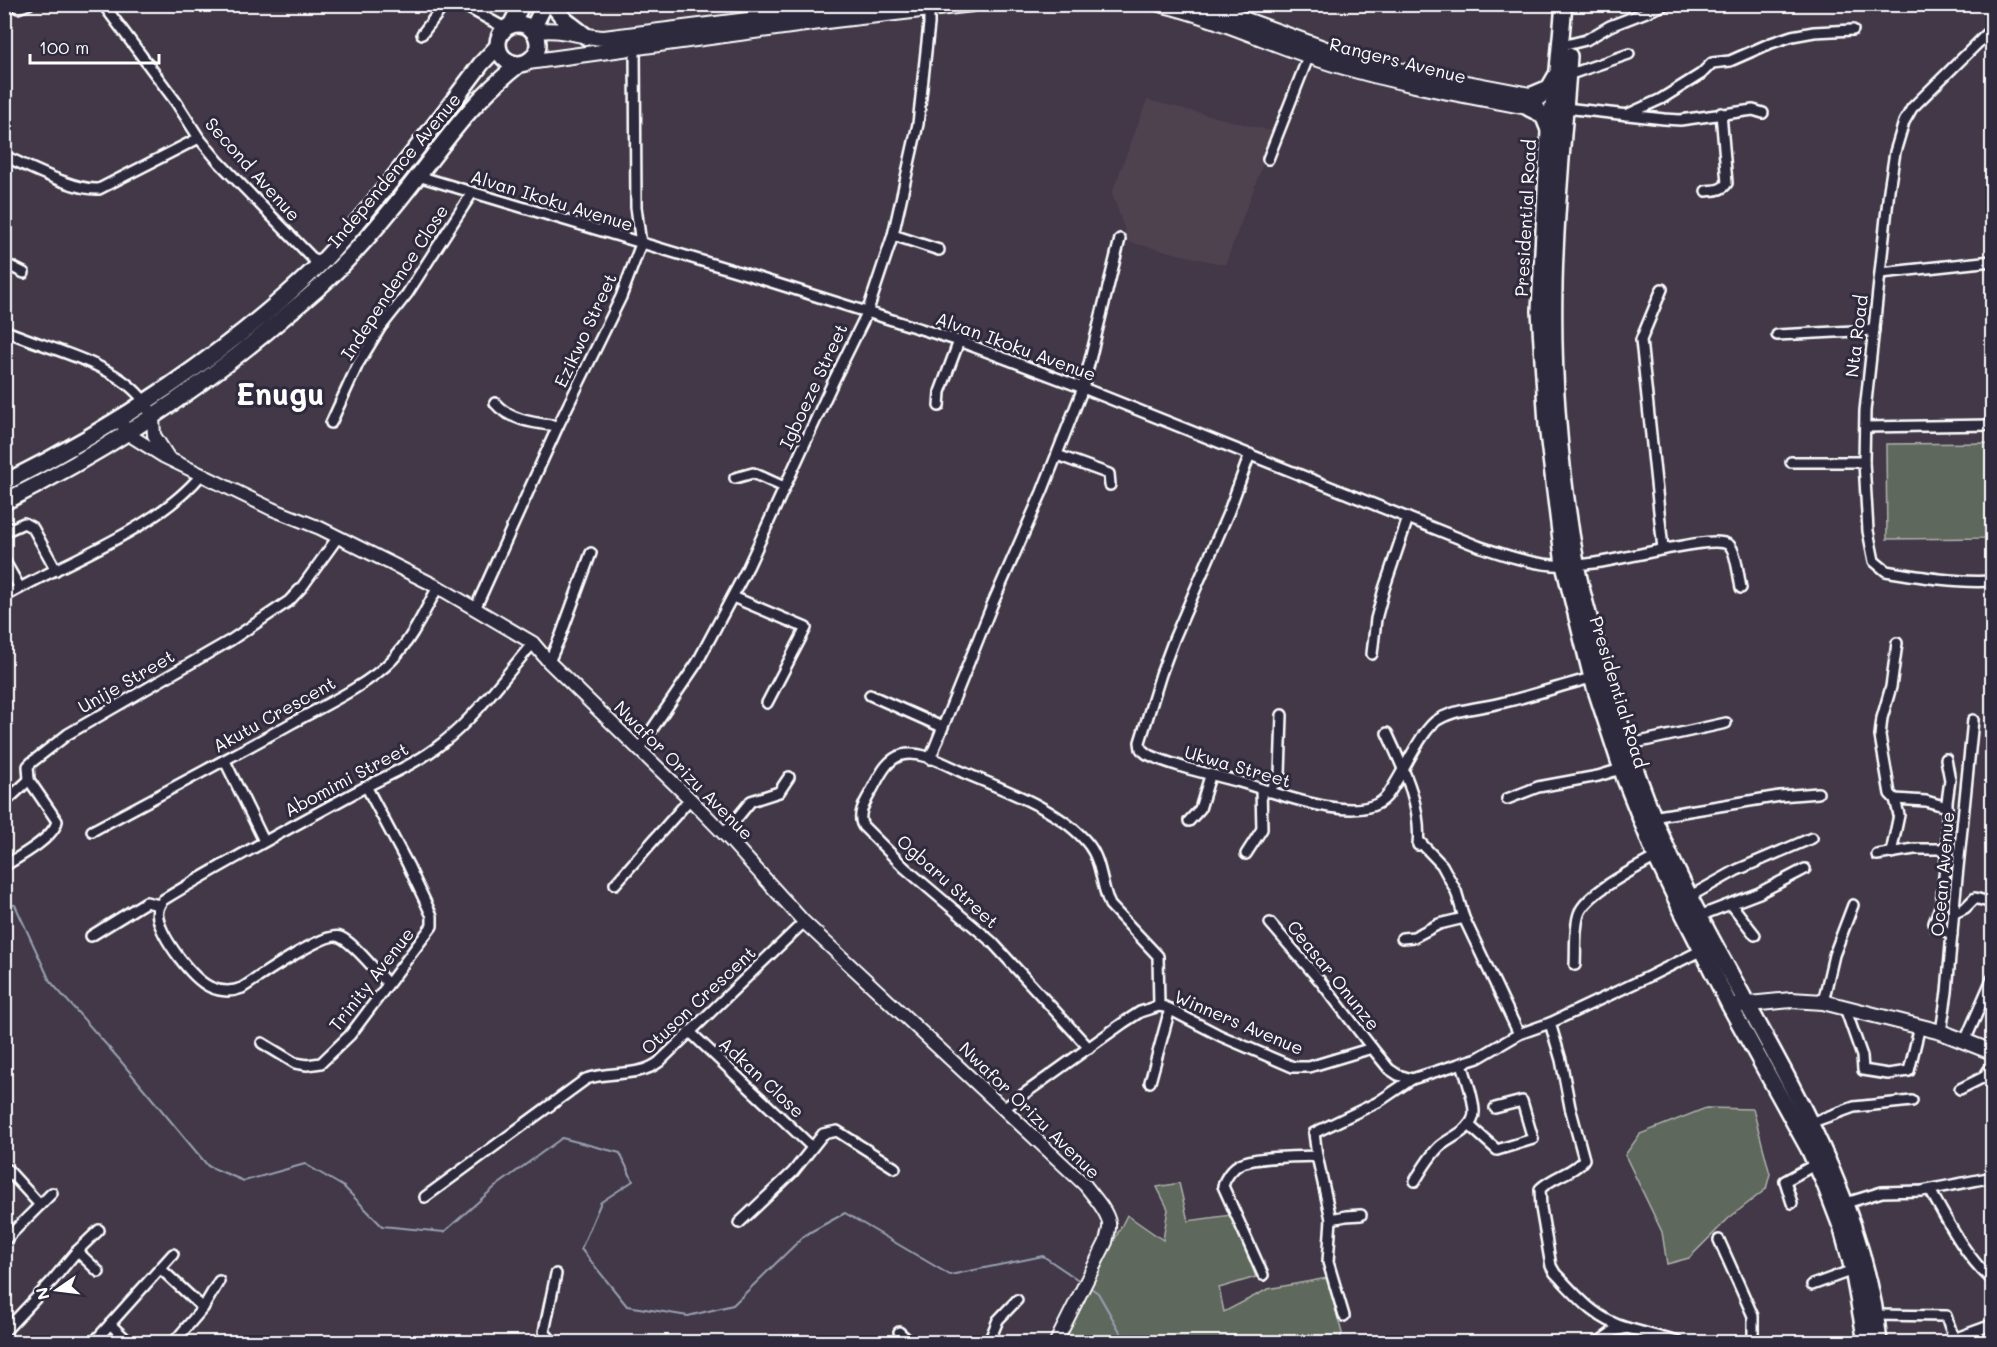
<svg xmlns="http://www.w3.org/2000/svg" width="1997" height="1347" font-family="Mali,sans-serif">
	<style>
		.built { fill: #504250 }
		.green { fill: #5e675b; stroke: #aeb3ad; stroke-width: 1.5 }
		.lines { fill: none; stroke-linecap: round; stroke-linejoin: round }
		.stream { stroke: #98a1b2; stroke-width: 2 }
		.minor-casing { stroke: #fff; stroke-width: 14 }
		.tertiary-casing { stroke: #fff; stroke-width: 16 }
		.secondary-casing { stroke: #fff; stroke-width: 18 }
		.primary-casing { stroke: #fff; stroke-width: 20 }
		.minor { stroke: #2f2a3d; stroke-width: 9 }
		.tertiary { stroke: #2f2a3d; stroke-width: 12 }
		.secondary { stroke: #2f2a3d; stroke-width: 14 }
		.primary { stroke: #2f2a3d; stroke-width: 15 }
		.labels { text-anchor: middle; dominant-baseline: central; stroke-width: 6; stroke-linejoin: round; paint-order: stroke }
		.street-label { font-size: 18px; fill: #fff; stroke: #2f2a3d }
		.town-label { font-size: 30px; font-weight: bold; fill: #fff; stroke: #2f2a3d }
	</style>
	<rect width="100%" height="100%" fill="#423848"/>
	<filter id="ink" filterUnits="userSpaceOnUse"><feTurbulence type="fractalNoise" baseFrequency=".0167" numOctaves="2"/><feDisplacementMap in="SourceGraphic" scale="12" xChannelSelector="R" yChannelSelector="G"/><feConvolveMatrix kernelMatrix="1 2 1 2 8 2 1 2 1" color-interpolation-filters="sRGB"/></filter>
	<g filter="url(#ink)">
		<path class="built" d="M1147,100L1275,132L1225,265L1129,242L1112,193Z"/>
		<g class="green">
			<path d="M1992,443V538L1887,539L1886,444Z"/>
			<path d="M1706,1108L1753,1109L1770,1174L1766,1189L1729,1218L1689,1258L1667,1264L1662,1232L1625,1155L1640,1134Z"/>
			<path d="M1179,1183L1188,1221L1231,1215L1256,1277L1219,1288L1224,1312L1268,1289L1327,1278L1342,1333L1339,1342H1063L1127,1215L1163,1240L1168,1209L1157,1187Z"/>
		</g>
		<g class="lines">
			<g class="stream">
				<path d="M4,904L15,905L50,981L119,1059L208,1166L244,1181L305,1164L344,1187L382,1226L444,1232L495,1187L562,1138L620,1153L633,1181L601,1202L581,1249L627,1306L688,1316L733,1305L805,1235L845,1213L950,1275L1043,1256L1080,1281"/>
				<path d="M1088,1286L1098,1293L1126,1342"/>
			</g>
			<defs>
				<g id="minor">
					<path d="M103,4L176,102L199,138L219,162L319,265"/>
					<path d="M461,4L505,28"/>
					<path d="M18,8L29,4"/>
					<path d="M1992,29L1912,108L1904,122L1895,152L1889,190L1865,411L1864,462L1868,531L1874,561L1886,571C1921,577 1957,583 1992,581"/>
					<path d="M422,34L445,4"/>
					<path d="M1570,44L1586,40L1610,26L1667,4"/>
					<path d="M1568,75L1629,54"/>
					<path d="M1565,108L1664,119L1680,120L1753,110L1763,113"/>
					<path d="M1626,115L1661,99L1701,74L1712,63L1730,61L1771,43L1792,36L1814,32L1853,30"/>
					<path d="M4,156C28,166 75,191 99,189L199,138"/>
					<path d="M1268,159L1309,55"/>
					<path d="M418,176L749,275L959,341L1083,388L1478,546C1502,554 1528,563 1553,565C1590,568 1630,555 1666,549C1680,547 1718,537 1729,545C1736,550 1739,579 1741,588"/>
					<path d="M1706,191C1714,190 1722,191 1727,183L1721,113"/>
					<path d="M893,235L939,250"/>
					<path d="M4,263L24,273"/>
					<path d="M1881,273L1992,261"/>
					<path d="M1662,289L1641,340L1663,549"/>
					<path d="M4,330C49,350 115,362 144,401"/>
					<path d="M1777,335L1874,330"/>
					<path d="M495,403C510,421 536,423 558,426"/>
					<path d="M939,406L940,392L959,341"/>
					<path d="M331,423L358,364L380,328L407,294L472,193"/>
					<path d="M1865,427L1992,425"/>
					<path d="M1250,454L1229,511L1174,639L1161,674L1140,742L1141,749L1147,754C1178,768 1211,774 1243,783C1274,792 1360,827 1386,797C1400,781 1421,728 1439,719C1459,708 1483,708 1505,702C1534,695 1563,685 1592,678"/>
					<path d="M1057,455L1109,474L1110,485"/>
					<path d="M1791,462H1864"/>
					<path d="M735,478L753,473L784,487"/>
					<path d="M4,532L24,523L33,528L56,570"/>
					<path d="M4,560L20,588"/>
					<path d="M4,597C67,560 156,530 202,474"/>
					<path d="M733,597L806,628L767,703"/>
					<path d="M475,609L558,426L621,297L641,244L636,207L635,47"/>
					<path d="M1897,643L1891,687L1882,718L1880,736L1890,794L1895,799L1926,801L1947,807"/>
					<path d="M1372,654L1376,619L1384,589L1408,518"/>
					<path d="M549,662L561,635L591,553"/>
					<path d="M870,695L942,727"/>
					<path d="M1387,733C1403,768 1422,805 1418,845"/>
					<path d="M1626,745L1726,723"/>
					<path d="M638,750L697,663L748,567L833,382L867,313L893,235L918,124L929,24V5"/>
					<path d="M930,759L992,605L1042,492L1083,388L1120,239"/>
					<path d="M1946,759L1950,780L1947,802V849L1941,904L1934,923L1935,927L1952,934"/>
					<path d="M225,761L264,841"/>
					<path d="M1269,792L1280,774L1282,715"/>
					<path d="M1507,799L1538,787L1598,776L1621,769"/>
					<path d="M4,803L29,780"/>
					<path d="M1652,817L1780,796L1818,793"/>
					<path d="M1189,821L1200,809L1210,776"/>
					<path d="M92,831C159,795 226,760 292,723C323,706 368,685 392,660C412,639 424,612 438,587"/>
					<path d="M724,834L751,801L779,792L789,777"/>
					<path d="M1419,841L1442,865L1456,891L1464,918L1519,1034"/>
					<path d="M1891,853L1899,815L1895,799"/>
					<path d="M1246,854L1262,829L1261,789"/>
					<path d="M1877,855L1914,849H1947"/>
					<path d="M4,866C19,857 54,838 57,821L29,780L28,766L32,762L68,734L231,640L289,601L302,587L338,537"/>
					<path d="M615,884L690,799"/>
					<path d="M1687,898L1737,870L1812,838"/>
					<path d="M1731,904L1755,935"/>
					<path d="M1953,914L1965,908L1975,898L1992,903"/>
					<path d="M1699,916L1759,893L1805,869"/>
					<path d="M1270,923L1321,982L1372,1048"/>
					<path d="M91,936L146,902L159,905"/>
					<path d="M1402,938L1414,937L1439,924L1464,918"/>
					<path d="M1575,965C1576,950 1574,929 1579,914C1586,893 1636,868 1656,857"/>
					<path d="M387,983C376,971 354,943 340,937C326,930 258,978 242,988C232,992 221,992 210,987C191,978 162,938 158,918C156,911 159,905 163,900C225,862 290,828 354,793C383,777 415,765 441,744C474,719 506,675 533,643"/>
					<path d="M1823,1002L1834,955L1853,905"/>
					<path d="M1845,1008L1862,1056L1863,1070L1888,1074L1909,1071L1920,1026"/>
					<path d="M1550,1023L1561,1060L1570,1107L1584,1159C1576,1172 1553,1176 1540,1189L1541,1208L1551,1266L1555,1273C1577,1296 1596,1320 1627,1328"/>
					<path d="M689,1031L812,1147"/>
					<path d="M1941,1032L1947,992L1955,897L1973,720"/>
					<path d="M1965,1041L1992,979"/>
					<path d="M262,1043L295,1063L307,1065L321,1063L350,1035L432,926V916L408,865L366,786"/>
					<path d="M1089,1048L992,942L905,868L863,826C856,814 867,799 873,788C880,775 887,759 902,755C923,750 948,766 967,774C1005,790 1063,811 1089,845C1102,862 1101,886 1110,905L1158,956L1159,1006"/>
					<path d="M1150,1082L1170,1009"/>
					<path d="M1960,1089L1984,1077L1992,1065"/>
					<path d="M1003,1109L1123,1023L1140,1012L1159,1006L1165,1007L1221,1036L1293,1067H1309L1372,1048L1389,1069L1398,1075L1412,1079L1478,1058L1519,1034L1550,1023L1650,976L1702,950"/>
					<path d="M1810,1123L1854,1107L1912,1101"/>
					<path d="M1469,1125L1497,1150L1533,1139L1522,1101L1495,1108"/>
					<path d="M4,1169L8,1170L40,1205"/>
					<path d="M1415,1181C1422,1169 1429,1157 1439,1147C1450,1137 1474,1130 1474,1112C1474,1097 1466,1078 1462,1063"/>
					<path d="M1930,1190C1948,1222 1965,1256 1992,1280"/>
					<path d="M425,1197L586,1079C610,1070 638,1078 659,1062L804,922"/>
					<path d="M1792,1203L1785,1181L1816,1164"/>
					<path d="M1846,1203L1882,1192L1922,1191L1988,1178"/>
					<path d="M1331,1219L1346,1216L1361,1215"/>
					<path d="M739,1223L793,1172L823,1134L837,1131L895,1168"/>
					<path d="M1719,1240L1753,1316V1342"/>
					<path d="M4,1241L52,1193"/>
					<path d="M77,1251L99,1272"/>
					<path d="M161,1269L203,1308"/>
					<path d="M1263,1275L1223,1186C1225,1178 1232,1168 1240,1164C1256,1156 1298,1157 1317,1156"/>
					<path d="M1812,1285L1853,1270"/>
					<path d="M1875,1315L1946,1316L1954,1339"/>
					<path d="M1344,1316L1328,1262L1331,1219L1317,1156L1314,1133L1378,1102L1412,1079"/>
					<path d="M110,1324L129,1342"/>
					<path d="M4,1332L52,1281L77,1251L99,1230"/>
					<path d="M899,1332L910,1342"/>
					<path d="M94,1342L173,1254"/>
					<path d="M174,1342L203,1308L219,1281"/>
					<path d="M553,1342L544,1332L556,1274"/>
					<path d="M989,1342L998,1320L1017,1300"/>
					<path d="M1599,1342L1614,1331L1627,1328L1678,1342"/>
					<path d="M1945,1342L1992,1325"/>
				</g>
				<g id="tertiary">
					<path d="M144,401L153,418L154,435L168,457"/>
					<path d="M123,425L128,434L163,456L272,509L320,528L438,587L533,643L549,662L690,799L730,840L804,922L1085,1185C1093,1196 1107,1210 1109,1223C1110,1229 1107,1236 1106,1242L1056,1342"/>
				</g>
				<g id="secondary">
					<path d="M1159,4C1220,18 1277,47 1337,65C1403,85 1470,96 1538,109"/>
					<path d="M1202,4L1351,58L1382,67L1540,97"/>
					<path d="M534,32C556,26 582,37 604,38L875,4"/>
					<path d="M528,62L834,20L973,4"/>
					<path d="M1739,1005L1791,1000L1823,1002L1941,1032L1992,1052"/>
				</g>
				<g id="primary">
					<path d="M552,4L565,20L587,37"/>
					<path d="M1564,4L1558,70L1549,132L1540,311L1547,425L1564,565L1592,678L1625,779L1656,857L1680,907L1730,1006L1809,1149L1824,1182L1842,1229L1853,1270L1866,1342"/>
					<circle cx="518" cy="44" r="20"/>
					<path d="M511,25L522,4"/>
					<path d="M532,30L545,4"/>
					<path d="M1569,56C1564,133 1555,209 1554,286C1552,377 1560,473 1576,563C1581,594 1591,624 1600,655C1618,720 1638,785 1666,847C1738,1010 1860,1161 1879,1342"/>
					<path d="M1530,96L1549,88L1556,76"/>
					<path d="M1529,108L1543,115L1549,130"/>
					<path d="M4,483C115,428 229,352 318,266C346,238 370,206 395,176C424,139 453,102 481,64L497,47"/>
					<path d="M4,502C106,451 198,391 284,317C299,304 315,292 329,278C361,247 391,211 418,176C451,133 475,99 518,65"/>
				</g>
			</defs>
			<use href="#minor" class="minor-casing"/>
			<use href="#tertiary" class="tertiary-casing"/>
			<use href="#secondary" class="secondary-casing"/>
			<use href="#primary" class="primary-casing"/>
			<use href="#minor" class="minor"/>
			<use href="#tertiary" class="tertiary"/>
			<use href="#secondary" class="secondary"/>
			<use href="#primary" class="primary"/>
		</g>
	</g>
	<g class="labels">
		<g class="street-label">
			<text transform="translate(1398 60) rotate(14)">Rangers Avenue</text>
			<text transform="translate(253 169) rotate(48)">Second Avenue</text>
			<text transform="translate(394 170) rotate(-50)">Independence Avenue</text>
			<text transform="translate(552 200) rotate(17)">Alvan Ikoku Avenue</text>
			<text transform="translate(1525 218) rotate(-87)">Presidential Road</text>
			<text transform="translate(394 282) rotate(-57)">Independence Close</text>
			<text transform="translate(585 330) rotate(-65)">Ezikwo Street</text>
			<text transform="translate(1856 336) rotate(-83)">Nta Road</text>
			<text transform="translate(1016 346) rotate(20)">Alvan Ikoku Avenue</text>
			<text transform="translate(813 386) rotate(-65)">Igboeze Street</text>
			<text transform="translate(126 681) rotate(-30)">Unije Street</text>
			<text transform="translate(1619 692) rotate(73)">Presidential Road</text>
			<text transform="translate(274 714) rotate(-29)">Akutu Crescent</text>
			<text transform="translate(1238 766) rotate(16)">Ukwa Street</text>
			<text transform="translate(684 770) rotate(45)">Nwafor Orizu Avenue</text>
			<text transform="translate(346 779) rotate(-28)">Abomimi Street</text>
			<text transform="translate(1942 874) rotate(-85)">Ocean Avenue</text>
			<text transform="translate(948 881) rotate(42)">Ogbaru Street</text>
			<text transform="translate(1334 975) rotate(51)">Ceasar Onunze</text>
			<text transform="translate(371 979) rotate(-52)">Trinity Avenue</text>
			<text transform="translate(698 1000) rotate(-43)">Otuson Crescent</text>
			<text transform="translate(1239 1022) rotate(23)">Winners Avenue</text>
			<text transform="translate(762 1077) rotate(43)">Adkan Close</text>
			<text transform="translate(1030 1110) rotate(44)">Nwafor Orizu Avenue</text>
		</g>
		<g class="town-label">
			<text x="280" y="393">Enugu</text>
		</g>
	</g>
	<rect width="1997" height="1347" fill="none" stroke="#2f2a3d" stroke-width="24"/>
	<rect x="12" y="12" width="1973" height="1323" fill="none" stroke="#fff" stroke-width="2" filter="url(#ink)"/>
	<g transform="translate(57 1290) rotate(256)" stroke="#2f2a3d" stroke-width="4.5" paint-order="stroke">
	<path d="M0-4.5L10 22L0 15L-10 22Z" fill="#ffffff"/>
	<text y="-9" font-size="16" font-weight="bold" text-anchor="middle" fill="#ffffff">N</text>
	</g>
	<path d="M30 54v9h129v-9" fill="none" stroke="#ffffff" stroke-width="3"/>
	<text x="39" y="54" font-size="18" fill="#ffffff" stroke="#2f2a3d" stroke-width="4.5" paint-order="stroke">100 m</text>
</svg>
